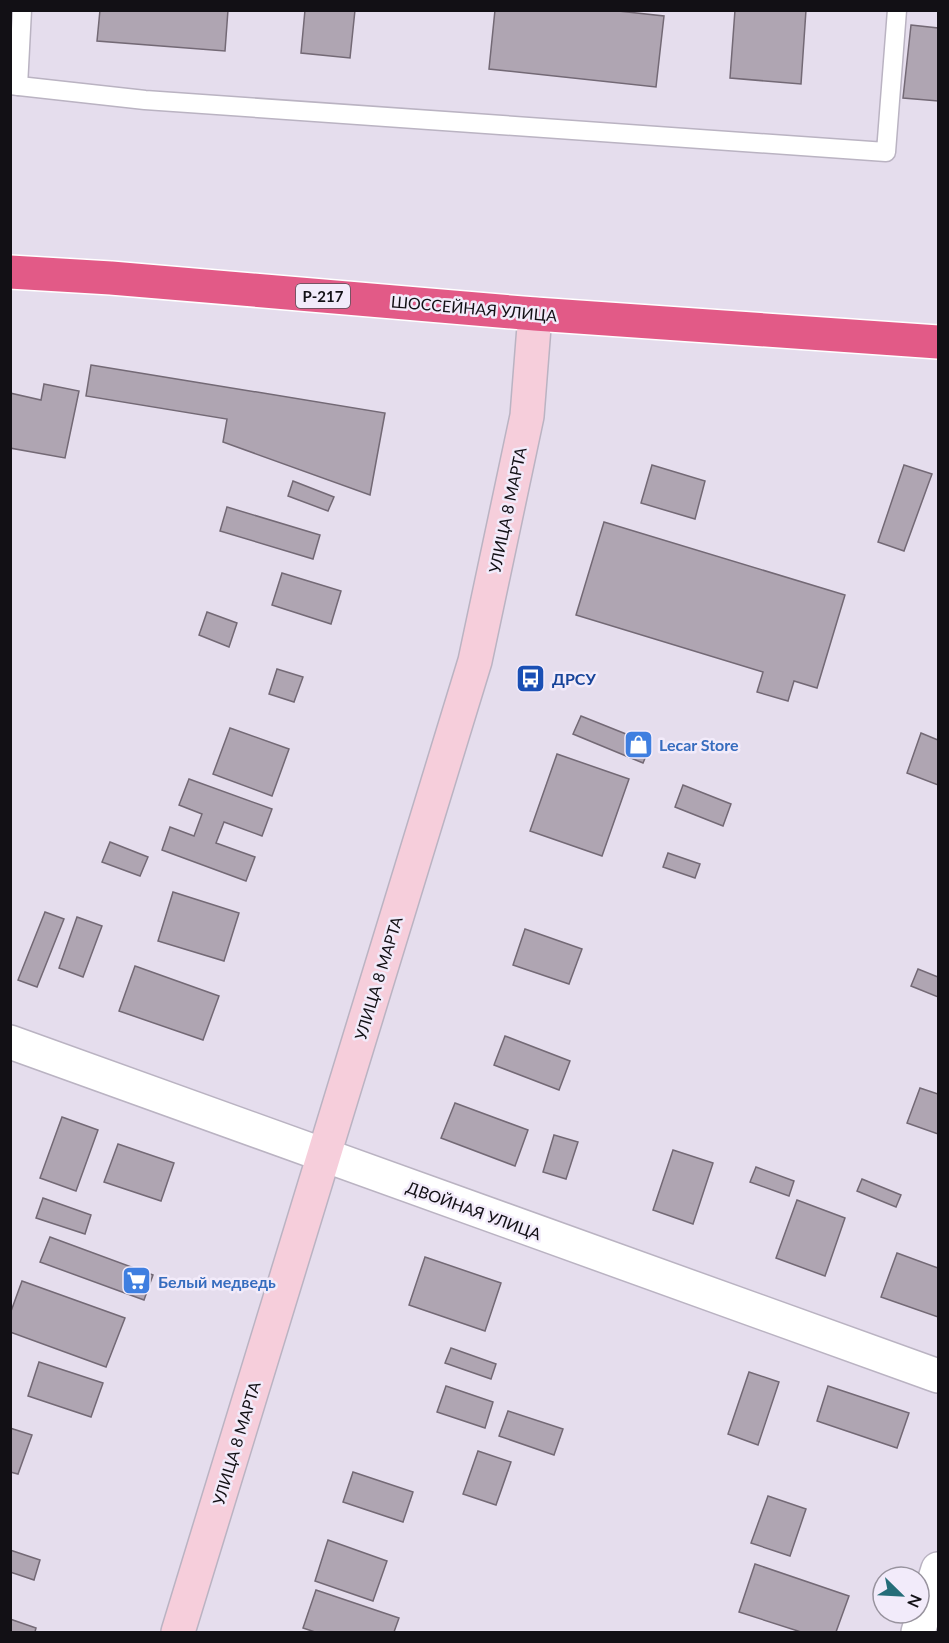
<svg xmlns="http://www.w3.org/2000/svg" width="949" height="1643" font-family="Lato,sans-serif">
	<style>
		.building { fill: #afa5b2; stroke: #736975; stroke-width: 1.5 }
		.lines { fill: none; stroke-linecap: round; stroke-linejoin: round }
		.lane-casing { stroke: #bab3c2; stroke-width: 21 }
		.street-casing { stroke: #bab3c2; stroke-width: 36 }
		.secondary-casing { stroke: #bab3c2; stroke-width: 36 }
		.highway-casing { stroke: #fff; stroke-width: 36 }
		.lane { stroke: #fff; stroke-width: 18 }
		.street { stroke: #fff; stroke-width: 33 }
		.secondary { stroke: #f6cedb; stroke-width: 33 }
		.highway { stroke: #e25a87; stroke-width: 33 }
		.labels { text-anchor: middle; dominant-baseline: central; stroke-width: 5; stroke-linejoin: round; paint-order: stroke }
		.shield { fill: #f2ebfa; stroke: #55525a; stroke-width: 1.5 }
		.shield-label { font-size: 15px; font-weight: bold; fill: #121015 }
		.street-label { font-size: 16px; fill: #121015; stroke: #f2ebfa }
		.transit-label { font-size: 16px; font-weight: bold; fill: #164399; stroke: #f2ebfa; text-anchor: start }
		.shop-label { font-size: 16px; font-weight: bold; fill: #366cbe; stroke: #f2ebfa; text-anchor: start }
	</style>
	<rect width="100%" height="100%" fill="#e5dded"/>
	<g class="building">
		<path d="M100,10H228L225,51L97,41Z"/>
		<path d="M305,10H355L350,58L301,53Z"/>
		<path d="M495,10H609L664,16L656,87L489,69Z"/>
		<path d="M735,10H806L801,84L730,78Z"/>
		<path d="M911,25L938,28V101L903,98Z"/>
		<path d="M91,365L385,413L370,495L223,442L227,419L86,396Z"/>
		<path d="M44,384L79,391L65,458L10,448V393L41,400Z"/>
		<path d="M652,465L705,481L695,519L641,503Z"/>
		<path d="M904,465L932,474L904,551L878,542Z"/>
		<path d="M293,481L334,497L328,511L288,496Z"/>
		<path d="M227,507L320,535L313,559L220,531Z"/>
		<path d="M604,522L845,595L817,688L794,681L788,701L757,692L763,672L576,615Z"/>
		<path d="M282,573L341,591L331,624L272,605Z"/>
		<path d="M207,612L237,623L229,647L199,635Z"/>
		<path d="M277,669L303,677L294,702L269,694Z"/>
		<path d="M581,716L651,744L643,763L573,734Z"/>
		<path d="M230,728L289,749L272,796L213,774Z"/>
		<path d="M921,733L938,740V785L907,773Z"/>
		<path d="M557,754L629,779L602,856L530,831Z"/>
		<path d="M189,779L272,809L262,836L224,822L216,843L255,857L246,881L162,850L170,827L194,836L202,814L179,805Z"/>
		<path d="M683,785L731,804L723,826L675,807Z"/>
		<path d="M110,842L148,857L140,876L102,862Z"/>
		<path d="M668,853L700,864L695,878L663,867Z"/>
		<path d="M173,892L239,913L224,961L158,941Z"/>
		<path d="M45,912L64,919L37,987L18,980Z"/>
		<path d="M77,917L102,926L83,977L59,968Z"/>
		<path d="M525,929L582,949L569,984L513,965Z"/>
		<path d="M135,966L219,996L203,1040L119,1011Z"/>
		<path d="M918,969L938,977V997L911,986Z"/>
		<path d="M505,1036L570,1061L559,1090L494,1065Z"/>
		<path d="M920,1088L938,1094V1134L907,1123Z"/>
		<path d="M455,1103L528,1130L515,1166L441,1138Z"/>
		<path d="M62,1117L98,1130L76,1191L40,1178Z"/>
		<path d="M554,1135L578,1142L566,1179L543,1172Z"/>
		<path d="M118,1144L174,1163L161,1201L104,1182Z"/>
		<path d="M673,1150L713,1163L693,1224L653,1210Z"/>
		<path d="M756,1167L794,1181L789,1196L750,1182Z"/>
		<path d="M862,1179L901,1195L896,1207L857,1191Z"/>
		<path d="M43,1198L91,1215L85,1234L36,1218Z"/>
		<path d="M797,1200L845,1218L825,1276L776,1258Z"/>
		<path d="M50,1237L153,1275L144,1300L40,1262Z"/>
		<path d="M897,1253L938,1268V1317L881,1297Z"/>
		<path d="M425,1257L501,1283L485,1331L409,1305Z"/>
		<path d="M22,1281L125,1318L106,1367L10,1332V1314Z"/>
		<path d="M451,1348L496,1364L491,1379L445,1363Z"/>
		<path d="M39,1362L103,1383L91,1417L28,1396Z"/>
		<path d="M749,1372L779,1382L758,1445L728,1434Z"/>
		<path d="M446,1386L493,1402L485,1428L437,1412Z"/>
		<path d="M828,1386L909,1413L897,1448L817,1421Z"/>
		<path d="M508,1411L563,1429L554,1455L499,1436Z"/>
		<path d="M10,1428L32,1435L18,1474L10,1472Z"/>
		<path d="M478,1451L511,1462L496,1505L463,1494Z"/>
		<path d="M353,1472L413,1492L403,1522L343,1502Z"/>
		<path d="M768,1496L806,1509L790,1556L751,1543Z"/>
		<path d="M328,1540L387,1561L373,1601L315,1581Z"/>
		<path d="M10,1550L40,1560L34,1580L10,1572Z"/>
		<path d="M755,1564L849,1596L836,1632H801L739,1612Z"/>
		<path d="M316,1590L399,1618L394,1632H315L303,1628Z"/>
		<path d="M10,1619L36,1628L35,1632H10Z"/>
	</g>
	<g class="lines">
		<defs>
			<g id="lane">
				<path d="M10,85L145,100L886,152L897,10"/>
				<path d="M18,86L22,10"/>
			</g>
			<g id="street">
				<path d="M10,1042L938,1376"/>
				<path d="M918,1632L938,1569"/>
			</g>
			<path id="secondary" d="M178,1632L475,661L527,416L535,314"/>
			<path id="highway" d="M10,272L111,278L535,314L938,342"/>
		</defs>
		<use href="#lane" class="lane-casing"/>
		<use href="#street" class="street-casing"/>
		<use href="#secondary" class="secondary-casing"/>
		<use href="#highway" class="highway-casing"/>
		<use href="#lane" class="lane"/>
		<use href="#street" class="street"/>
		<use href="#secondary" class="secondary"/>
		<use href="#highway" class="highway"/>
	</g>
	<defs>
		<symbol id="bus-square" viewBox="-11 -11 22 22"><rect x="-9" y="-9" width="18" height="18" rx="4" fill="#1a4fb4" stroke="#f2ebfa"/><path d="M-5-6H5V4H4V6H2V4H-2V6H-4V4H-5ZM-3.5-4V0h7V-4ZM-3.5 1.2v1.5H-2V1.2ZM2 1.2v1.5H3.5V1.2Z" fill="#fff"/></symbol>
		<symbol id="shop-square" viewBox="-11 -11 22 22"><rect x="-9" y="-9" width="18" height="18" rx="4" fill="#3f7fe0" stroke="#f2ebfa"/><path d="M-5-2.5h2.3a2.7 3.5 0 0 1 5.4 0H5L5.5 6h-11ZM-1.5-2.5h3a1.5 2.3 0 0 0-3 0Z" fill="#fff"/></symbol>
		<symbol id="supermarket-square" viewBox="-11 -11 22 22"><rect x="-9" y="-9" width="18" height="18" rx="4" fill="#3f7fe0" stroke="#f2ebfa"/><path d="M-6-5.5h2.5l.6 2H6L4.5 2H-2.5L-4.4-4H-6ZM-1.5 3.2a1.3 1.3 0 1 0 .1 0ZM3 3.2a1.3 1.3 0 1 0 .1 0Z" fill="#fff"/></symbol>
	</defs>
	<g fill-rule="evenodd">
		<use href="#bus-square" x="514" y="662" width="33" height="33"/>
		<use href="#shop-square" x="622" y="728" width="33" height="33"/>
		<use href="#supermarket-square" x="120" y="1264" width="33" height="33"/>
	</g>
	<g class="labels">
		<rect class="shield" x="296" y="284" width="54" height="24" rx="4.5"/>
		<g class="shield-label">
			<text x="323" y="296">Р-217</text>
		</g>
		<g class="street-label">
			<text transform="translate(474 308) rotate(5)">ШОССЕЙНАЯ УЛИЦА</text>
			<text transform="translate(507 510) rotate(-78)">УЛИЦА 8 МАРТА</text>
			<text transform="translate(378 978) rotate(-73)">УЛИЦА 8 МАРТА</text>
			<text transform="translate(474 1210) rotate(20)">ДВОЙНАЯ УЛИЦА</text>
			<text transform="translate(236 1443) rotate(-73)">УЛИЦА 8 МАРТА</text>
		</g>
		<g class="transit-label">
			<text x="552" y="678">ДРСУ</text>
		</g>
		<g class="shop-label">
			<text x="659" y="744">Lecar Store</text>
			<text x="158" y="1281">Белый медведь</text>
		</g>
	</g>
	<rect width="949" height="1643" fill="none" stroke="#121015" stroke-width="24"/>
	<g transform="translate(901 1595) rotate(114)"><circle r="28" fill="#f2ebfa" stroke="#98939e" stroke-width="1.5"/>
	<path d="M0-4.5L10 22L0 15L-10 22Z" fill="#256d78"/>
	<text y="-9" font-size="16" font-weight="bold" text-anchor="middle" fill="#121015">N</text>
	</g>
</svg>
